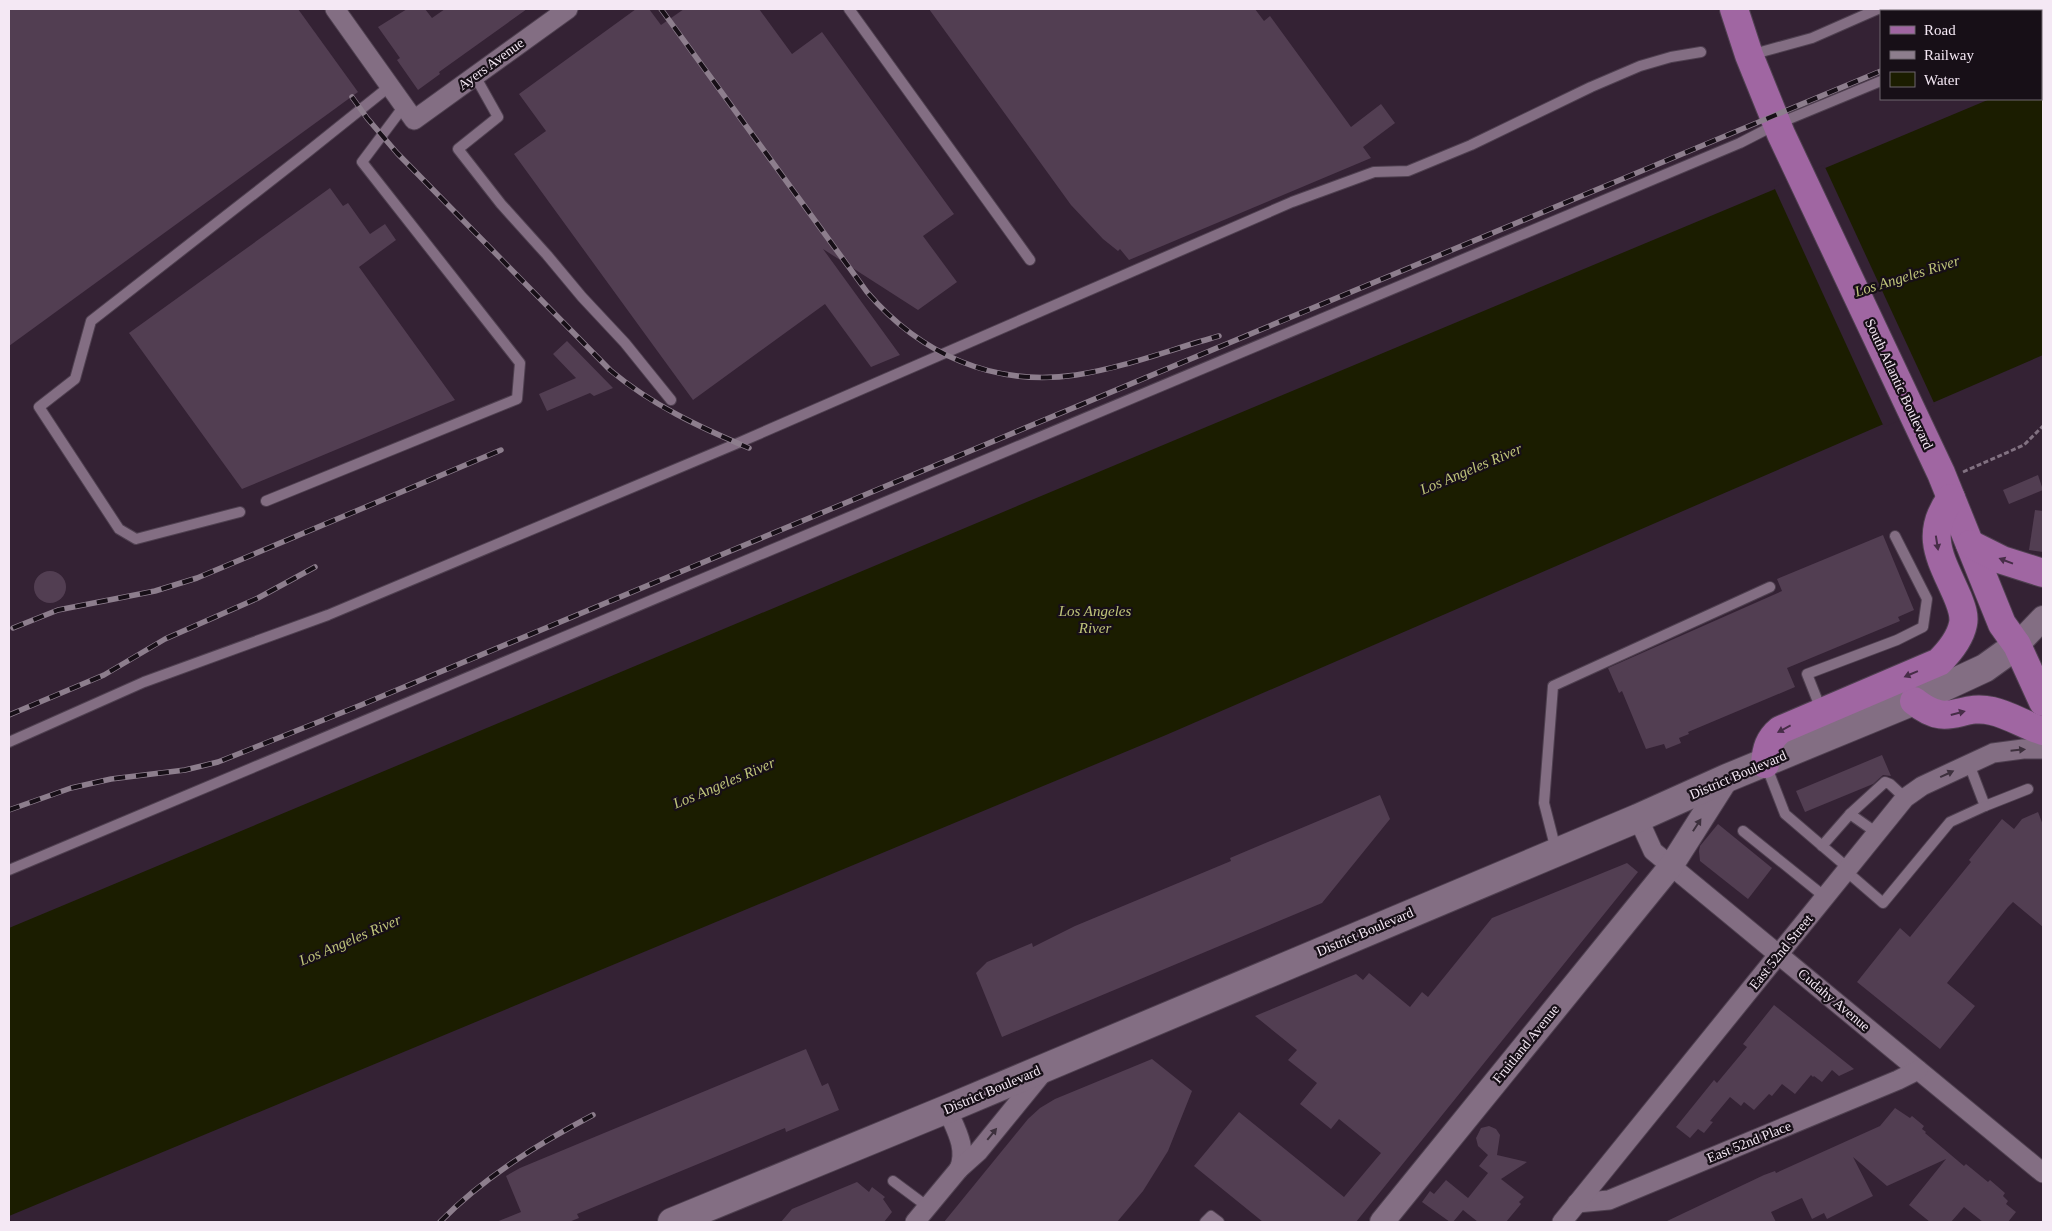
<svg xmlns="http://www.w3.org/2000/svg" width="2052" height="1231" font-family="Georgia,serif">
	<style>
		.water { fill: #1b1d00 }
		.pier { fill: #342234 }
		.building { fill: #523e52 }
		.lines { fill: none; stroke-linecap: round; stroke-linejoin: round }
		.service-casing { stroke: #4f4050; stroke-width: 12 }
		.minor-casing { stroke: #4f4050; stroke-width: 21 }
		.tertiary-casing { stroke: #4f4050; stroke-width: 26 }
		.secondary-casing { stroke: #4f4050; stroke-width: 30 }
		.primary-casing { stroke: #4f4050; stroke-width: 30 }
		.path { stroke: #817181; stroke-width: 3; stroke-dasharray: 5 2.5; stroke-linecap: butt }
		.service { stroke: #836e83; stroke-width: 10 }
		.minor { stroke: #836e83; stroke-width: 19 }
		.tertiary { stroke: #836e83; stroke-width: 24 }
		.secondary { stroke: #836e83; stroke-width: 28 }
		.primary { stroke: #a066a2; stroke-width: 28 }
		.rail-casing { stroke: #8d7e8d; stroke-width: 5.5 }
		.rail { stroke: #170f17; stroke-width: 4; stroke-dasharray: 11; stroke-linecap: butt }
		.oneway { fill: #472d48 }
		.oneway2 { fill: #3d303d }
		.labels { text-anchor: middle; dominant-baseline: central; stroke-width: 4.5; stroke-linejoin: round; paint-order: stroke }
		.street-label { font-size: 14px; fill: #f4e8f4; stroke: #170f17 }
		.water-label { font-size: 15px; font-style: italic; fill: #bfc47a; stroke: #170f17 }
	</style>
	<rect width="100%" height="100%" fill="#342234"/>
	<path class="water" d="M2043,77V355L1166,735L9,1216V928L1990,99H2041V78Z"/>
	<path class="pier" d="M1824,165L1935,405L1884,427L1774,187Z"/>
	<g class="building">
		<path d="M9,9H298L358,92L9,346Z"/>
		<path d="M407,9H425L432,18L445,9H527L439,72L440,74L418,90L397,60L400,58L378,27Z"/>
		<path d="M636,9H649L661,25L684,9H759L792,54L822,32L954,214L923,236L957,282L918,310L823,249L900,355L871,367L825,304L693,400L514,154L546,131L519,94Z"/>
		<path d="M929,9H1255L1264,21L1270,16L1351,127L1381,104L1395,123L1363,147L1371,158L1129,260L1120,249L1118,251L1103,239L1071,205Z"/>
		<path d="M330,188L343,206L348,203L370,234L385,224L396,240L359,267L455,400L242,489L129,333Z"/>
		<path d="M567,341L613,388L594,396L590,393L547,411L539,394L576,378L553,354Z"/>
		<path d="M2038,475L2043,490L2009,504L2003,490Z"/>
		<path d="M2035,510L2043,511V552L2029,550Z"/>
		<path d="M1883,535L1914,610L1898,617L1900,621L1787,668L1795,687L1688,732L1689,734L1679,738L1681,743L1666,749L1664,744L1646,749L1622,691L1619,693L1608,668L1782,591L1777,579Z"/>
		<circle cx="50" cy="587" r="16"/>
		<path d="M1882,755L1891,776L1883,775L1873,784L1805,812L1796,791Z"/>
		<path d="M1380,795L1390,819L1322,903L1002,1037L976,973L987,962L1032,943L1033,947L1075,926L1231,861L1230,858Z"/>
		<path d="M2038,812L2043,825V927L2013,902L2008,907L1947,983L1975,1006L1940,1049L1857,982L1900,928L1910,937L1971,862L1969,860L2002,819L2014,829L2022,819Z"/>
		<path d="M1718,824L1772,868L1748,899L1700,861L1699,851L1700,846Z"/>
		<path d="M1627,863L1638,872L1356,1222H1263L1194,1166L1239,1112L1344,1197L1381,1153L1339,1119L1331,1129L1300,1104L1317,1083L1288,1060L1297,1050L1255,1016L1356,974L1363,980L1369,973L1410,1007L1422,992L1428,997L1492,918Z"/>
		<path d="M1774,1005L1854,1069L1839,1076L1832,1070L1822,1082L1814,1076L1813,1077L1811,1075L1795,1094L1782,1084L1772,1096L1769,1094L1754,1110L1744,1102L1741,1106L1730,1097L1710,1121L1713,1122L1704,1133L1698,1129L1690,1138L1676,1127L1714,1080L1717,1083L1747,1047L1743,1044Z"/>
		<path d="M806,1049L822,1086L828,1083L839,1110L786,1132L785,1128L577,1214L579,1218L569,1222H496L521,1212L506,1176L520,1168Z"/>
		<path d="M1152,1059L1192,1091L1168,1151L1143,1191L1117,1222H944L1028,1119L1040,1108L1055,1099Z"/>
		<path d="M1895,1108L1910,1118L1912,1116L1924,1126L1922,1129L1926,1132L1925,1133L1964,1166L1966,1164L1988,1182L1990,1180L2005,1193L2003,1196L2008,1201L2006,1204L2016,1212L2008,1222H1983L1964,1207L1951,1222H1930L1909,1205L1946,1159L1887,1186L1853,1157L1873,1196L1827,1219L1824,1213L1812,1219L1802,1198L1771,1212L1776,1222H1665L1764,1175L1775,1171L1776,1173L1880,1126Z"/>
		<path d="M1489,1126L1496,1129L1500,1135L1497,1155L1527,1162L1501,1179L1524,1197L1519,1202L1521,1204L1506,1222H1478L1463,1210L1453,1222H1450L1422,1202L1430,1191L1434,1194L1446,1180L1468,1198L1488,1173L1479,1166L1488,1155L1478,1146L1476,1138L1481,1128Z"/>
		<path d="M857,1182L869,1192L872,1187L885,1197L883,1199L892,1212L884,1222H781L792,1209Z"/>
	</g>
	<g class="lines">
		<defs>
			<g id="service">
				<path d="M849,9L1030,260"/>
				<path d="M2041,16L2043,15"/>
				<path d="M1750,55L1812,38L1878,9"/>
				<path d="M475,76L498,117L458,149L501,204L547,255L582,297L625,343L671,400"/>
				<path d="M266,501L517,399L520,363L362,162L404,106"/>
				<path d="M240,512L136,539L119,529L39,407L75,379L91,321L305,154L390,86"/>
				<path d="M1822,712L1807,674L1897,640L1923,627L1927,599L1895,536"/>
				<path d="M9,742L144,682L328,615L738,443L1292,202L1374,172L1408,171L1471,145L1591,87L1640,66L1671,57L1701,52"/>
				<path d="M1969,764L1985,806L2028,789"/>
				<path d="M1766,765L1785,814L1848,868"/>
				<path d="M1850,814L1885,782L1890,784L1905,798"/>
				<path d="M1743,831L1825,897"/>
				<path d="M1822,846L1850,814L1877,833"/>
				<path d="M1556,850L1544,803L1553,686L1770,587"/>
				<path d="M9,870L1740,143L1777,124L1881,81"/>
				<path d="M1846,871L1883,903L1950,822L1985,806"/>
				<path d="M893,1181L928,1207"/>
				<path d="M1205,1222L1211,1216L1219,1222"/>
			</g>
			<g id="minor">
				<path d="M335,9L414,120L568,9"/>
				<path d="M1638,818L1653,851L2043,1173"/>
				<path d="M947,1109C955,1128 968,1148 959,1169"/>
				<path d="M1577,1203L1609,1200L1898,1080L1918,1070"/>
				<path d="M915,1222L959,1169L978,1152L1044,1071"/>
				<path d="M1562,1222L1905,798L1922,786L1993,753L2023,749H2043"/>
			</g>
			<g id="tertiary">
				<path d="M2017,645L2043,618"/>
				<path d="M1382,1222L1671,866L1727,778"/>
			</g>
			<path id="secondary" d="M672,1222L947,1109L1638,818L1727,778L1914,701L1985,668L2017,645"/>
			<g id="primary">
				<path d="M1734,9L1749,55L1781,134L1941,473L2002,624L2017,645L2043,702"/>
				<path d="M1970,544L2002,560L2043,573"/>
				<path d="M1914,701C1950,730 1958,703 1992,711C2010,715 2026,726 2043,731"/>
				<path d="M1765,764C1766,749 1769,739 1780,730L1939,662C1950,651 1960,639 1963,624C1965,615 1961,606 1958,598C1942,560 1923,536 1951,498"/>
			</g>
		</defs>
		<use href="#service" class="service-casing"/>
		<use href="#minor" class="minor-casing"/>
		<use href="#tertiary" class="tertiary-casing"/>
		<use href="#secondary" class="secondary-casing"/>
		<use href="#primary" class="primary-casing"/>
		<path class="path" d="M1963,472L2024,445L2043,426"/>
		<use href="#service" class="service"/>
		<use href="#minor" class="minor"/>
		<use href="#tertiary" class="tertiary"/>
		<use href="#secondary" class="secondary"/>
		<use href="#primary" class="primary"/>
		<defs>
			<g id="rail">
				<path d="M661,9L867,292C920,354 993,387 1076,375C1123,368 1172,349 1219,336"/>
				<path d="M1983,11L1987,9"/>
				<path d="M2024,11L2030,9"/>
				<path d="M352,97L367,118L397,153L610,370C652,405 699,427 749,448"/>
				<path d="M13,628L58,610L155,591L197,578L501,450"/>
				<path d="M9,715L104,675L165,639L258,598L315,567"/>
				<path d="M9,810L71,788L111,779L185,770L218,762L361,705L1881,71"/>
				<path d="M440,1222C484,1177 538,1144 593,1115"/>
			</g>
		</defs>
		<use href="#rail" class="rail-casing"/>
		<use href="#rail" class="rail"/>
	</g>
	<defs><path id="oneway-solid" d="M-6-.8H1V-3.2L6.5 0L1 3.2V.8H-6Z" transform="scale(1.25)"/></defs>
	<g class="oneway">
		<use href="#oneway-solid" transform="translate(1937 543) rotate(81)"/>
		<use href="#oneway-solid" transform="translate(2006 561) rotate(-159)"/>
		<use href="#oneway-solid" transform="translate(1911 674) rotate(157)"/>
		<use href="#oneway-solid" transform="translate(1958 713) rotate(-15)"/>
		<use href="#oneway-solid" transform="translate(1784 729) rotate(152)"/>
	</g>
	<g class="oneway2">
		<use href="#oneway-solid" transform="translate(2018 750) rotate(-6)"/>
		<use href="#oneway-solid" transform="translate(1947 774) rotate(-25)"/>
		<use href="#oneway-solid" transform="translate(1697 825) rotate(-57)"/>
		<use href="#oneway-solid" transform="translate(992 1134) rotate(-51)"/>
	</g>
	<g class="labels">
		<g class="street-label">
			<text transform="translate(491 64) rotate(-36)">Ayers Avenue</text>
			<text transform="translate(1899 384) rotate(65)">South Atlantic Boulevard</text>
			<text transform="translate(1738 775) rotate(-23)">District Boulevard</text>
			<text transform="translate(1365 932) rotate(-23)">District Boulevard</text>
			<text transform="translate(1781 952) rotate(-51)">East 52nd Street</text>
			<text transform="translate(1834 1000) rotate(40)">Cudahy Avenue</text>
			<text transform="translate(1526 1044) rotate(-51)">Fruitland Avenue</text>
			<text transform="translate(992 1090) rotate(-23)">District Boulevard</text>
			<text transform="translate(1749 1142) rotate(-22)">East 52nd Place</text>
		</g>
		<g class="water-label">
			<text transform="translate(1907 276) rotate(-17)">Los Angeles River</text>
			<text transform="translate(1471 469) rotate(-23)">Los Angeles River</text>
			<text x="1095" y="611">Los Angeles<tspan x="1095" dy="17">River</tspan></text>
			<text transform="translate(724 783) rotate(-23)">Los Angeles River</text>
			<text transform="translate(350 940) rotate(-23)">Los Angeles River</text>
		</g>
	</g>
	<rect width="2052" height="1231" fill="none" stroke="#f4e8f4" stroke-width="20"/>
	<rect x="1880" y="10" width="162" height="90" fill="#170f17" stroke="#6f666f"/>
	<rect x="1890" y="26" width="25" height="8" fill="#a066a2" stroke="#6f666f"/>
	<text x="1924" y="35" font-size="15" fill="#f4e8f4">Road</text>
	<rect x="1890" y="51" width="25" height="8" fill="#8d7e8d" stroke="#6f666f"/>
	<text x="1924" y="60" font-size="15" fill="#f4e8f4">Railway</text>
	<rect x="1890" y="72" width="25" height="15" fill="#1b1d00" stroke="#6f666f"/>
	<text x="1924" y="85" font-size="15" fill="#f4e8f4">Water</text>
</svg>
